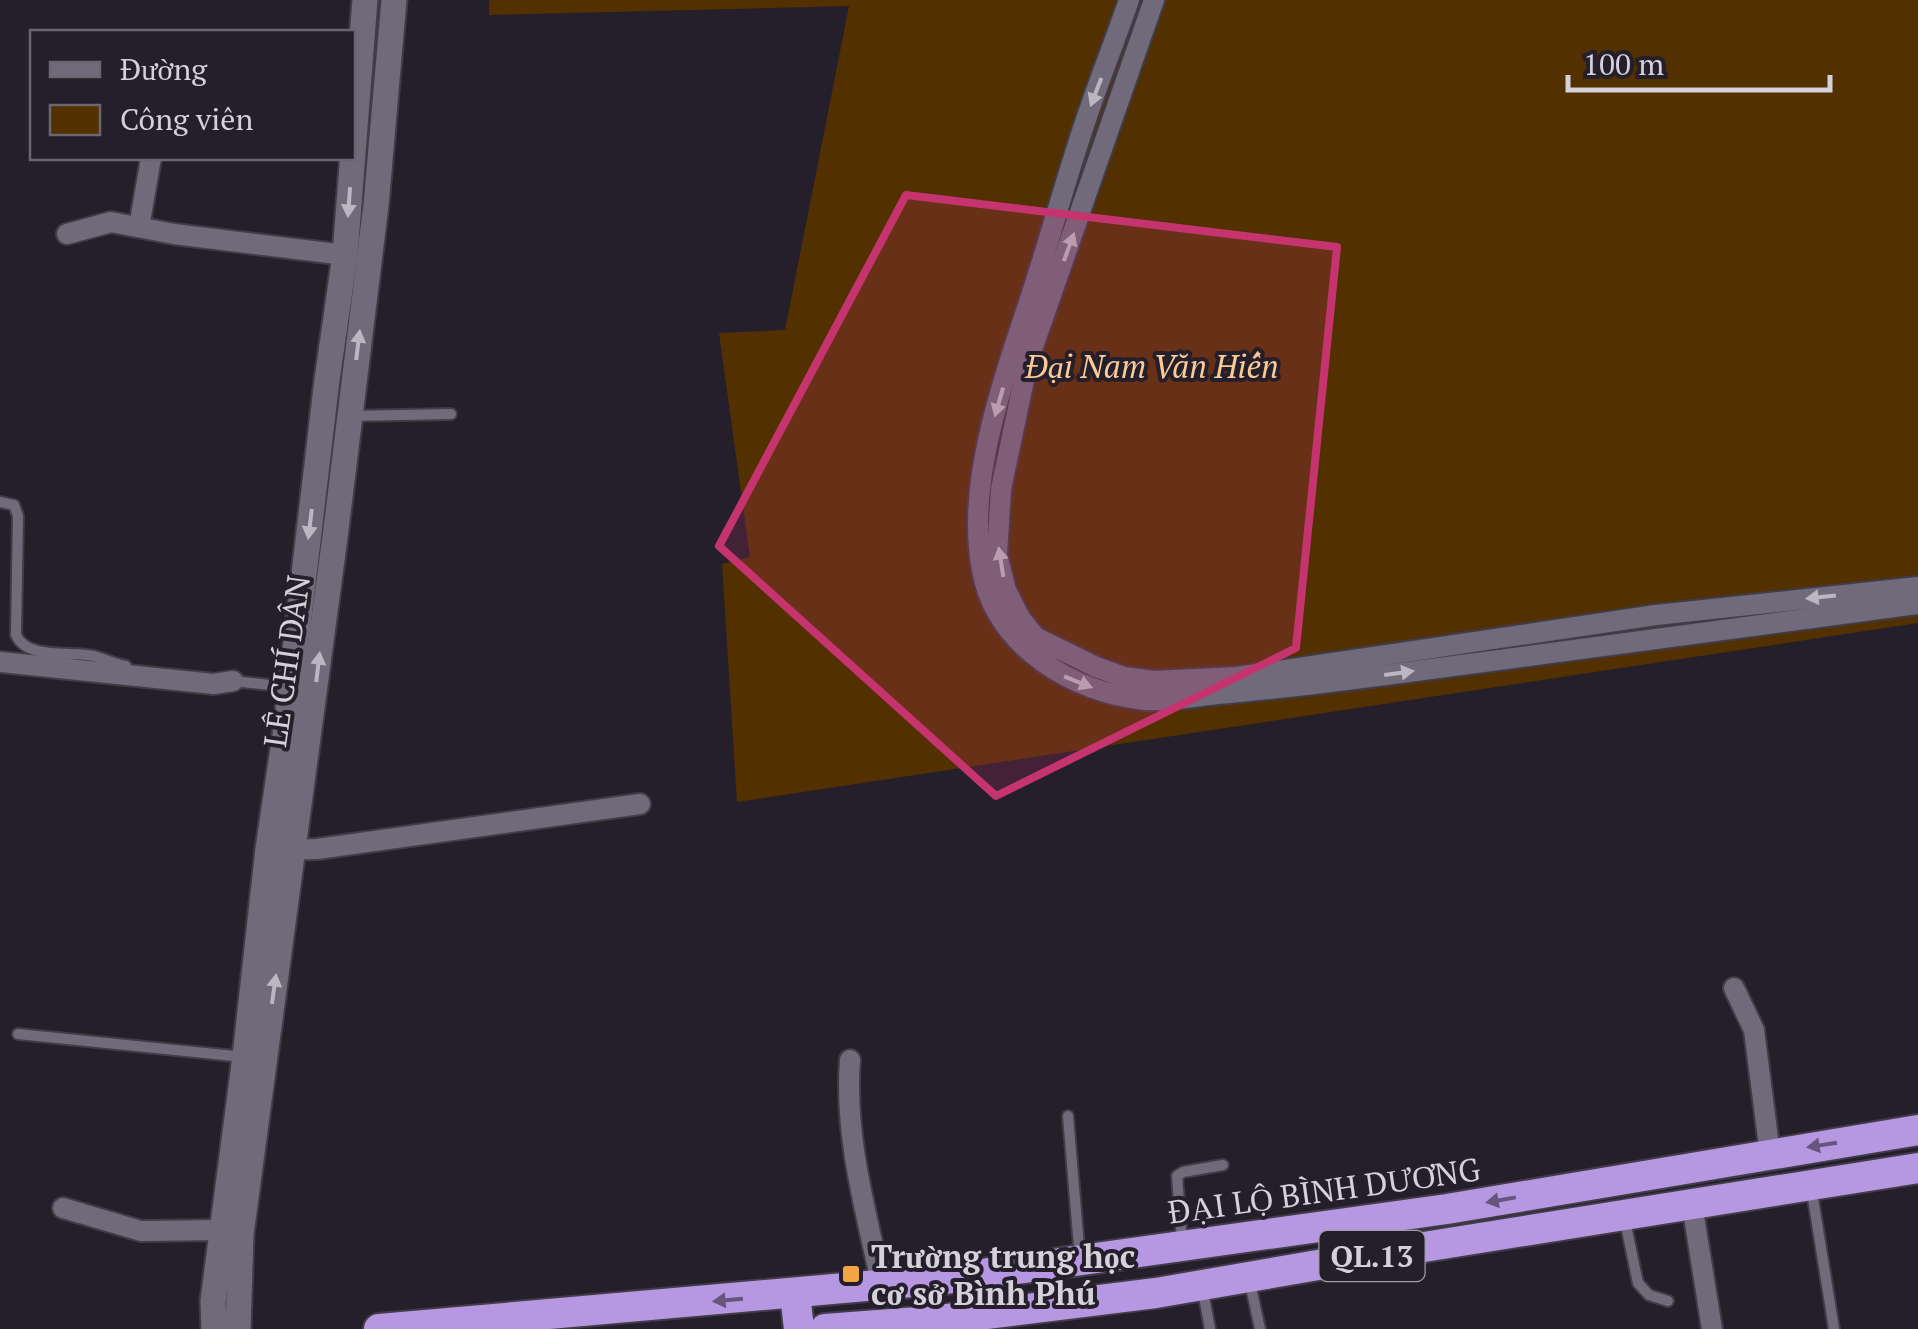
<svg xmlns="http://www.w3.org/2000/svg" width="1918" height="1329" font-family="'PT Serif',serif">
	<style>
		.green { fill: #523000 }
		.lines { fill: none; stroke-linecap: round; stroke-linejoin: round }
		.lane-casing { stroke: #413c47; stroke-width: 14 }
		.street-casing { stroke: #413c47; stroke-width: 24 }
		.secondary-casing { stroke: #413c47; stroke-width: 29 }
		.highway-casing { stroke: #413c47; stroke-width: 34 }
		.lane { stroke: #706a7a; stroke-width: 10 }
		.street { stroke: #706a7a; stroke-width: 20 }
		.secondary { stroke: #706a7a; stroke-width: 25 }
		.highway { stroke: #b697e2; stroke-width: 30 }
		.oneway { fill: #bbb7c2 }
		.oneway2 { fill: #66557d }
		.marked { fill: #c5346e; fill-opacity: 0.2; stroke: #c5346e; stroke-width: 8; stroke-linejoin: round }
		.poi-dot { fill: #f3a443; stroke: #241f2b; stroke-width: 4 }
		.labels { text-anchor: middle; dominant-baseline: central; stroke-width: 8; stroke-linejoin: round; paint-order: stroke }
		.shield { fill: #241f2b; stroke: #9f9ca6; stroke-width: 2.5 }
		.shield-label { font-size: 30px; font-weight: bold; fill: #d4d1da }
		.park-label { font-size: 32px; font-style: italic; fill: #faca97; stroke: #241f2b }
		.street-label { font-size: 32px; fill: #d4d1da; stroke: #241f2b }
		.poi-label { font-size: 32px; font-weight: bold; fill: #d4d1da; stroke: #241f2b; text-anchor: start }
	</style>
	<rect width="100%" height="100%" fill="#241f2b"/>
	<path class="green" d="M489,0H1918V623L737,802L722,564L750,557L719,333L785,330L849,6L489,15Z"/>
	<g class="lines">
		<defs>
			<g id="lane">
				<path d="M350,416L451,414"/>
				<path d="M0,502L14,505L18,516L16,635C27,660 70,651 94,656C105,659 115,664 126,666"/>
				<path d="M232,681L290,687"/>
				<path d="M18,1034L244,1057"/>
				<path d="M1068,1116L1080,1259"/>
				<path d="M1811,1186L1834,1329"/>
				<path d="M1624,1216L1638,1283L1649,1295L1668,1301"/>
				<path d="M1182,1241L1177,1176L1183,1172L1223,1165"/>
				<path d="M1249,1278L1260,1329"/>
				<path d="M1202,1286L1210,1329"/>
			</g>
			<g id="street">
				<path d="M1129,0C1117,35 1103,70 1091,105C1071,161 1056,218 1038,274C1010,364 964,475 982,570C996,647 1073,693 1146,700C1169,702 1195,696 1218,694C1279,689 1340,681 1401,673C1573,650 1746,627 1918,604"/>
				<path d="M1154,0L1028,361L1001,489L997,555L1006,590L1020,618L1035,637L1096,667L1124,677L1154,681L1237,677L1656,615L1918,587"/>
				<path d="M139,227L151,158"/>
				<path d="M67,234L111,222L174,234L345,255"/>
				<path d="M0,662L214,684L233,681"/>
				<path d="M280,850L317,849L640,804"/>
				<path d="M1734,988L1754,1030L1770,1154"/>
				<path d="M850,1060C844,1136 866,1212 882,1286"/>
				<path d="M1692,1204L1712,1329"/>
				<path d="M63,1208L141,1231L222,1230"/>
			</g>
			<g id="secondary">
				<path d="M214,1329L213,1301L245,1057L268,849L285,735L327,380L345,255L365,0"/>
				<path d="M238,1329L241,1234L335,537L376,205L394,0"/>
			</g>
			<g id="highway">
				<path d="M795,1294L799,1329"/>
				<path d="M379,1329L946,1279L1447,1209L1918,1130"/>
				<path d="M825,1329L931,1321L1156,1293L1405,1250L1918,1168"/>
			</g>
		</defs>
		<use href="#lane" class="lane-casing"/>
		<use href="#street" class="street-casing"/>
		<use href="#secondary" class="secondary-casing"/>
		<use href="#highway" class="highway-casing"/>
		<use href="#lane" class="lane"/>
		<use href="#street" class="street"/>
		<use href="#secondary" class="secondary"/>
		<use href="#highway" class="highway"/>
	</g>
	<defs><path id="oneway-solid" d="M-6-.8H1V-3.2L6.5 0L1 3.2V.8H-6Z" transform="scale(2.5)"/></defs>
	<g class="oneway">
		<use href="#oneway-solid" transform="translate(1096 92) rotate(111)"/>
		<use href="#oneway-solid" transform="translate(349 202) rotate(94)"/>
		<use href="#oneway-solid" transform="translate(1069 247) rotate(-70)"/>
		<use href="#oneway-solid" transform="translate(358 345) rotate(-83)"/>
		<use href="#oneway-solid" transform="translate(999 402) rotate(106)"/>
		<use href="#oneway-solid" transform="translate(310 524) rotate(97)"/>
		<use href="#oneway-solid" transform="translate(1001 562) rotate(-99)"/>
		<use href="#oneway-solid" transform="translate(1821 597) rotate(174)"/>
		<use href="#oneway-solid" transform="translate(318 667) rotate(-83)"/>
		<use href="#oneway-solid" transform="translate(1399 673) rotate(-8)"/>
		<use href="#oneway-solid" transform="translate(1078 682) rotate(22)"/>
		<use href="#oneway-solid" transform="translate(274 989) rotate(-82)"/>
	</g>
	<g class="oneway2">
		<use href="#oneway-solid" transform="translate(1822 1145) rotate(171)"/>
		<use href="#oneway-solid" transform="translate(1501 1200) rotate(170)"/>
		<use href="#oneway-solid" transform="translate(728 1300) rotate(175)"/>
	</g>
	<path class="marked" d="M906,195L1337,247L1296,648L996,796L719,546Z"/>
	<rect class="poi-dot" x="841" y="1264" width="20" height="20" rx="5"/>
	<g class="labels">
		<rect class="shield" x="1319.5" y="1231" width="105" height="50" rx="8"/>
		<g class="shield-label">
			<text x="1372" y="1256">QL.13</text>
		</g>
		<g class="park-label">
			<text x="1152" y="366">Đại Nam Văn Hiến</text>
		</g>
		<g class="street-label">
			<text transform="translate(286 661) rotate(-82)">LÊ CHÍ DÂN</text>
			<text transform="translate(1324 1190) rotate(-8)">ĐẠI LỘ BÌNH DƯƠNG</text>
		</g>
		<g class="poi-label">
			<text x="871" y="1256">Trường trung học<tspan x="871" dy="37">cơ sở Bình Phú</tspan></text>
		</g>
	</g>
	<rect x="30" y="30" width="325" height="130" fill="#241f2b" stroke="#6a6671" stroke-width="2.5"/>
	<rect x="50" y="62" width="50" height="15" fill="#706a7a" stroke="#6a6671" stroke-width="2.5"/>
	<text x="120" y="80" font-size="30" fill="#d4d1da">Đường</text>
	<rect x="50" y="105" width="50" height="30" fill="#523000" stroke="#6a6671" stroke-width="2.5"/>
	<text x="120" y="130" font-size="30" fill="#d4d1da">Công viên</text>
	<path d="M1568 75v15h262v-15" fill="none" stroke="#d4d1da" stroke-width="5"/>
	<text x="1583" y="75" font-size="30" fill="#d4d1da" stroke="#241f2b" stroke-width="8" paint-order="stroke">100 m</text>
</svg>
